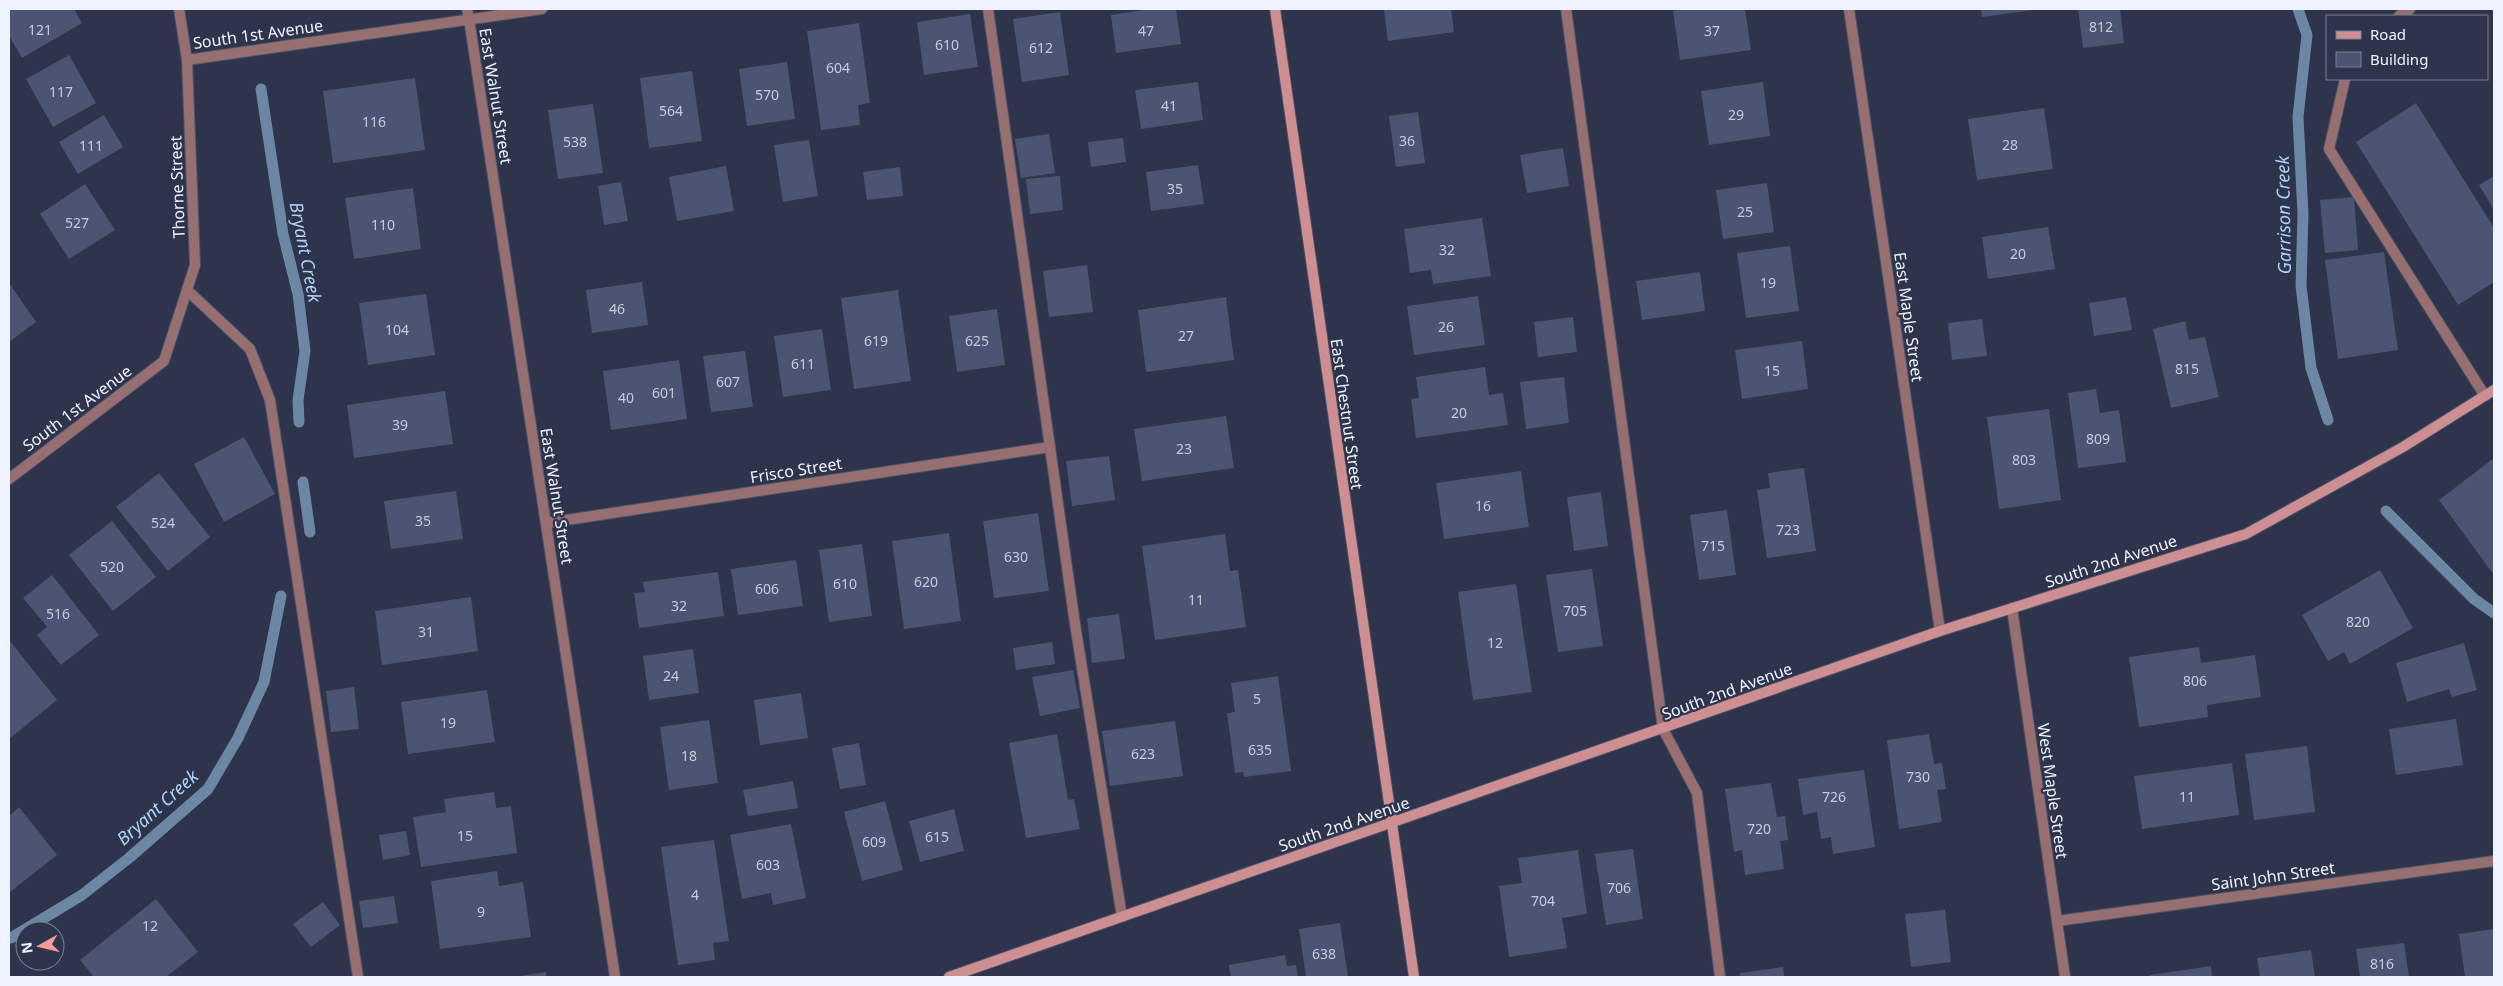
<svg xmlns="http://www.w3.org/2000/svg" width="2503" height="986" font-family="'Noto Sans',sans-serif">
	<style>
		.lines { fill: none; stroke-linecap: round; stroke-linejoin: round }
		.stream { stroke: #6c87a3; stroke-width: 11 }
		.building { fill: #4b5473 }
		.service-casing { stroke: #4c5368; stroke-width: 12 }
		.minor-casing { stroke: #4c5368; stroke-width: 12 }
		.secondary-casing { stroke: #4c5368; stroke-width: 12 }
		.service { stroke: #976f71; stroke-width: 10 }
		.minor { stroke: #976f71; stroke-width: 10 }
		.secondary { stroke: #ce8f92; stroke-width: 10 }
		.labels { text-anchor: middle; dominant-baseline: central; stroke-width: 4.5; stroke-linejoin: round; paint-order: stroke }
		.number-label { font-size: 14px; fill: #c6cbdc }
		.street-label { font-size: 16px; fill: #eff3ff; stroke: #2d344b }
		.water-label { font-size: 18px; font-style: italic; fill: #add2f8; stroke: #2d344b }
	</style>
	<rect width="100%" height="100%" fill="#2d344b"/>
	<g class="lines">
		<g class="stream">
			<path d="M2298,9L2307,35L2298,117L2303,214L2301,286L2311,368L2328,420"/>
			<path d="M261,89L283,234L298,294L305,351L298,400L299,422"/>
			<path d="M303,482L310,532"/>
			<path d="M2386,511L2474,599L2494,613"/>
			<path d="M11,938L82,895L129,858L208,789L238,738L264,682L281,596"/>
		</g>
	</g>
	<g class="building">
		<path d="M9,9H74L82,23L22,58L9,36Z"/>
		<path d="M1150,9H1176L1181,44L1116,53L1111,15Z"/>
		<path d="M1384,9H1451L1454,32L1388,41Z"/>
		<path d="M1685,9H1745L1751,50L1680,60L1673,11Z"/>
		<path d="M1981,9H2033V10L1982,17Z"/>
		<path d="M2078,9H2120L2124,43L2083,48Z"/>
		<path d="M1060,12L1069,75L1022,82L1013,19Z"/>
		<path d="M970,14L978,67L924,75L917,22Z"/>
		<path d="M859,23L870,103L858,105L860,125L821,130L807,31Z"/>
		<path d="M69,55L96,103L53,127L26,79Z"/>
		<path d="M787,62L795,119L747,126L739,69Z"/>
		<path d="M692,71L702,141L649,148L640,78Z"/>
		<path d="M415,78L425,150L333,163L323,91Z"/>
		<path d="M1198,82L1203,120L1141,129L1135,90Z"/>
		<path d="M1763,82L1770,136L1709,145L1701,91Z"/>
		<path d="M2416,103L2494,228V282L2458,305L2356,142Z"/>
		<path d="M593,104L603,173L558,179L548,110Z"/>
		<path d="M2044,108L2053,169L1977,180L1968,119Z"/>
		<path d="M1418,112L1425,163L1396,167L1389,116Z"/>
		<path d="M104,115L123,147L78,174L59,142Z"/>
		<path d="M1049,134L1055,173L1021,178L1015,139Z"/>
		<path d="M1123,138L1126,162L1091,167L1088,142Z"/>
		<path d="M809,140L818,196L783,202L774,145Z"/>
		<path d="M1563,148L1569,186L1527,193L1520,155Z"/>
		<path d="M1198,165L1204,204L1151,211L1146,172Z"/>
		<path d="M726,166L734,211L677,221L669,177Z"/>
		<path d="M900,167L903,196L867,200L863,172Z"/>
		<path d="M1060,176L1063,210L1030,214L1026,179Z"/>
		<path d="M2494,176V210L2479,185Z"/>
		<path d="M621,182L628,221L604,225L598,186Z"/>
		<path d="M1767,183L1774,232L1723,239L1716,190Z"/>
		<path d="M85,184L115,230L69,259L40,214Z"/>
		<path d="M413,188L421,249L354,259L345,198Z"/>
		<path d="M2354,197L2358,250L2325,253L2320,200Z"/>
		<path d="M1482,218L1491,276L1433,284L1431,270L1410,273L1404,229Z"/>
		<path d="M2048,227L2055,269L1988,279L1982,237Z"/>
		<path d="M1790,246L1799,311L1746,318L1737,253Z"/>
		<path d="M2384,252L2398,350L2338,359L2325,260Z"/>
		<path d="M1087,265L1093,312L1049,317L1043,271Z"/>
		<path d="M1700,272L1705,311L1642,320L1636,281Z"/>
		<path d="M642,282L648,325L592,333L586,290Z"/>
		<path d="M9,283L36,322L9,342Z"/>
		<path d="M898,290L911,381L854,389L841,298Z"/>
		<path d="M426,294L435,355L368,365L359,303Z"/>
		<path d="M1478,296L1485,345L1414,355L1407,306Z"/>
		<path d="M1226,297L1234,360L1146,372L1138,310Z"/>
		<path d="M2126,297L2132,330L2094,336L2089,303Z"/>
		<path d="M997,309L1005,365L957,372L949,316Z"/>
		<path d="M1573,317L1577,352L1538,357L1534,322Z"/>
		<path d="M1982,319L1987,356L1952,360L1948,323Z"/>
		<path d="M2185,321L2189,340L2205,337L2219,397L2171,408L2153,329Z"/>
		<path d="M822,329L831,390L783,397L774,336Z"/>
		<path d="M1802,341L1808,389L1742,399L1735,350Z"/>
		<path d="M745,351L753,407L711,412L703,356Z"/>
		<path d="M679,360L687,419L611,430L603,371Z"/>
		<path d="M1485,367L1489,395L1503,393L1508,425L1416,438L1411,399L1419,398L1416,377Z"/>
		<path d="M1564,377L1569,423L1526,429L1520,382Z"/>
		<path d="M2096,389L2100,413L2119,410L2126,462L2078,468L2068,393Z"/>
		<path d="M445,391L453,444L354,458L347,405Z"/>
		<path d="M2049,409L2061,500L1999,509L1987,417Z"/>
		<path d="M1226,416L1234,468L1142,481L1134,429Z"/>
		<path d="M244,437L275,494L224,522L194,464Z"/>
		<path d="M1109,456L1115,500L1072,506L1066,461Z"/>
		<path d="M2494,458V575L2439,500Z"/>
		<path d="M1804,468L1816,551L1767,558L1757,490L1770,488L1768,473Z"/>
		<path d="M1521,471L1529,527L1444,539L1436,483Z"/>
		<path d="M159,473L210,537L168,571L116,507Z"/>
		<path d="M456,491L463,539L391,549L384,501Z"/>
		<path d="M1601,492L1608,546L1574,551L1567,497Z"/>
		<path d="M1727,510L1736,575L1699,580L1690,515Z"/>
		<path d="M1038,513L1049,591L994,598L983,521Z"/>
		<path d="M112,521L156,577L113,611L69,555Z"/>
		<path d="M949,533L961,621L904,629L892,541Z"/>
		<path d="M1225,534L1230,571L1238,570L1246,627L1155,640L1142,546Z"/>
		<path d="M862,544L872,616L829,622L819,550Z"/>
		<path d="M796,560L803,606L738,615L731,569Z"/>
		<path d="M1592,569L1603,646L1558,652L1546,575Z"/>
		<path d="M2380,570L2413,628L2350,664L2344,652L2328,661L2302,615Z"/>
		<path d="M718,572L724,616L639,628L634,593L645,592L643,582Z"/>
		<path d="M52,575L99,635L61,665L37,635L47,627L23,598Z"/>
		<path d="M1516,584L1532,692L1473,700L1458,592Z"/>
		<path d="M471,597L478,651L382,665L375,611Z"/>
		<path d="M1119,614L1125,659L1092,663L1087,618Z"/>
		<path d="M9,640L57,700L9,739Z"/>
		<path d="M1052,642L1055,664L1016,670L1013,648Z"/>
		<path d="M2464,643L2477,690L2452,697L2449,689L2407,702L2396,663Z"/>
		<path d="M2199,647L2201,663L2255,655L2261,697L2207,705L2208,717L2139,727L2129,657Z"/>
		<path d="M693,649L699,693L649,700L643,656Z"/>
		<path d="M1073,670L1080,708L1040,716L1032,677Z"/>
		<path d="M1278,676L1291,771L1244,777L1243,772L1235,773L1227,713L1235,712L1231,683Z"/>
		<path d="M354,687L359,729L331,732L326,691Z"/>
		<path d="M487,690L495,742L408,754L401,702Z"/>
		<path d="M801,693L808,738L760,745L754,700Z"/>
		<path d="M2456,719L2463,765L2396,775L2389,729Z"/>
		<path d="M709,720L718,783L669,790L660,727Z"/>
		<path d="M1175,721L1183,776L1110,786L1102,731Z"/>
		<path d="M1057,734L1068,800L1074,799L1080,829L1026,838L1009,743Z"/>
		<path d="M1929,734L1934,764L1942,763L1946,789L1937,790L1942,822L1899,829L1887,740Z"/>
		<path d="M859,743L866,785L840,789L832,748Z"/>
		<path d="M2307,746L2315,812L2254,820L2245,754Z"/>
		<path d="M2232,763L2239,815L2142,829L2134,776Z"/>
		<path d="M1864,770L1875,847L1833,854L1831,837L1821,839L1817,812L1803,815L1798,779Z"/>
		<path d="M793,781L798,808L748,816L743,790Z"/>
		<path d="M1771,783L1777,817L1785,816L1788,840L1780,841L1784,869L1745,875L1742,850L1734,852L1725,789Z"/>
		<path d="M494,792L496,808L511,806L517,853L421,867L413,817L446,812L444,799Z"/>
		<path d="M885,801L903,870L862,881L844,812Z"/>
		<path d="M19,807L57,855L10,892L9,816Z"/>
		<path d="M954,809L964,851L920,862L909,821Z"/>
		<path d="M791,824L806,898L773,905L771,893L742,899L730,835Z"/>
		<path d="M406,831L410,855L383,860L379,835Z"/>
		<path d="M714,840L729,941L713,943L715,960L678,965L661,847Z"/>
		<path d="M1633,849L1643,919L1606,925L1595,854Z"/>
		<path d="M1578,850L1587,914L1562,918L1567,948L1509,957L1499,886L1522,883L1518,858Z"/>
		<path d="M497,871L499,886L523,882L531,937L440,949L431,881Z"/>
		<path d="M394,896L398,923L363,928L359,901Z"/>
		<path d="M156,899L198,952L166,977H94L80,960Z"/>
		<path d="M323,902L340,925L311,947L293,924Z"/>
		<path d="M1945,910L1951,962L1911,967L1905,914Z"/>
		<path d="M1340,923L1348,977H1306L1299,929Z"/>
		<path d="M2494,929V977H2465L2459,934Z"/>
		<path d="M2404,943L2409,977H2360L2356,949Z"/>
		<path d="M2311,950L2315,977H2260L2257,958Z"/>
		<path d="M1285,955L1287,966L1296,965L1298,977H1231L1229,965Z"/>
		<path d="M2211,966L2212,977H2151L2150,975Z"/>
		<path d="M1783,967L1784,977H1740V973Z"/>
		<path d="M546,972V977H520V976Z"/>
	</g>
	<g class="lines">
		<defs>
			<g id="service">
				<path d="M467,9L469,19"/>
				<path d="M988,9L1075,624L1122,917"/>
				<path d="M1566,9L1663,729L1697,793L1720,977"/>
				<path d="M2399,16L2410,9"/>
				<path d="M2345,79L2329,149L2485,396"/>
				<path d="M187,290L250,349L270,400L358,977"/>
			</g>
			<g id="minor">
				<path d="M1849,9L1940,631"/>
				<path d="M469,19L615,977"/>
				<path d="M187,60L542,9"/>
				<path d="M9,479L164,361L195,265L187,60L179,9"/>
				<path d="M546,523L1050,447"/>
				<path d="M2012,608L2065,977"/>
				<path d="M2057,921L2494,861"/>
			</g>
			<g id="secondary">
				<path d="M1275,9L1414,977"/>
				<path d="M949,977L1940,631L2246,534L2403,447L2494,390"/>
			</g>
		</defs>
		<use href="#service" class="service-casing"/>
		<use href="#minor" class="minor-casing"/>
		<use href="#secondary" class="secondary-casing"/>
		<use href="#service" class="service"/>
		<use href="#minor" class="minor"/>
		<use href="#secondary" class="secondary"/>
	</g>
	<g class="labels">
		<g class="number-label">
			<text x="2101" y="26">812</text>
			<text x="40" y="29">121</text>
			<text x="1146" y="30">47</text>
			<text x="1712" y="30">37</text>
			<text x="947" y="44">610</text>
			<text x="1041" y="47">612</text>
			<text x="838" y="67">604</text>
			<text x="61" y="91">117</text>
			<text x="767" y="94">570</text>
			<text x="1169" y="105">41</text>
			<text x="671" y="110">564</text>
			<text x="1736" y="114">29</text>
			<text x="374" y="121">116</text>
			<text x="1407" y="140">36</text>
			<text x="575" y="141">538</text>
			<text x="2010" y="144">28</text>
			<text x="91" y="145">111</text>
			<text x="1175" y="188">35</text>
			<text x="1745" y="211">25</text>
			<text x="77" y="222">527</text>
			<text x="383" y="224">110</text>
			<text x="1447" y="249">32</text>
			<text x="2018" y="253">20</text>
			<text x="1768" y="282">19</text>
			<text x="617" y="308">46</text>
			<text x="1446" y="326">26</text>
			<text x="397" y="329">104</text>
			<text x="1186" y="335">27</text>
			<text x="876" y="340">619</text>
			<text x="977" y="340">625</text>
			<text x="803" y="363">611</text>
			<text x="2187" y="368">815</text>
			<text x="1772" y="370">15</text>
			<text x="728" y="381">607</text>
			<text x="664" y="392">601</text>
			<text x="626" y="397">40</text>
			<text x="1459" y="412">20</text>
			<text x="400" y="424">39</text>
			<text x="2098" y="438">809</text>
			<text x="1184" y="448">23</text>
			<text x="2024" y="459">803</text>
			<text x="1483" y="505">16</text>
			<text x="423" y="520">35</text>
			<text x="163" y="522">524</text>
			<text x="1788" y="529">723</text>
			<text x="1713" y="545">715</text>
			<text x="1016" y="556">630</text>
			<text x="112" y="566">520</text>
			<text x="926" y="581">620</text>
			<text x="845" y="583">610</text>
			<text x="767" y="588">606</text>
			<text x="1196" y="599">11</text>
			<text x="679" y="605">32</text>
			<text x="1575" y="610">705</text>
			<text x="58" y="613">516</text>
			<text x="2358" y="621">820</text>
			<text x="426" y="631">31</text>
			<text x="1495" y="642">12</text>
			<text x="671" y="675">24</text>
			<text x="2195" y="680">806</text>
			<text x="1257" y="698">5</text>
			<text x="448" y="722">19</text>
			<text x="1260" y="749">635</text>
			<text x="1143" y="753">623</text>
			<text x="689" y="755">18</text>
			<text x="1918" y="776">730</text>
			<text x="1834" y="796">726</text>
			<text x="2187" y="796">11</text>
			<text x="1759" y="828">720</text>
			<text x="465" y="835">15</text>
			<text x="937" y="836">615</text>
			<text x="874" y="841">609</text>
			<text x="768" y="864">603</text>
			<text x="1619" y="887">706</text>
			<text x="695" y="894">4</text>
			<text x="1543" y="900">704</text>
			<text x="481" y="911">9</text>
			<text x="150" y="925">12</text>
			<text x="1324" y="953">638</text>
			<text x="2382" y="963">816</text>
		</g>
		<g class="street-label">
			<text transform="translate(258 34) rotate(-8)">South 1st Avenue</text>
			<text transform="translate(496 96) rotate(81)">East Walnut Street</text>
			<text transform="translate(177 187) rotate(-92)">Thorne Street</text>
			<text transform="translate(1909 317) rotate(82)">East Maple Street</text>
			<text transform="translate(77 408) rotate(-37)">South 1st Avenue</text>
			<text transform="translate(1347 414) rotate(82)">East Chestnut Street</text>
			<text transform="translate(796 470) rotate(-9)">Frisco Street</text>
			<text transform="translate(557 496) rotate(81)">East Walnut Street</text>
			<text transform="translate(2111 561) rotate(-18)">South 2nd Avenue</text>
			<text transform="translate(1727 691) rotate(-20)">South 2nd Avenue</text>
			<text transform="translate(2053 791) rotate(82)">West Maple Street</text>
			<text transform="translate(1344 824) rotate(-19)">South 2nd Avenue</text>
			<text transform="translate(2273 876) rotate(-8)">Saint John Street</text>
		</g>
		<g class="water-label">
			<text transform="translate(2283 215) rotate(-91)">Garrison Creek</text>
			<text transform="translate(306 252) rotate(79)">Bryant Creek</text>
			<text transform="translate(157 807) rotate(-42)">Bryant Creek</text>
		</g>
	</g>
	<rect width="2503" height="986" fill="none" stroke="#eff3ff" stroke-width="20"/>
	<rect x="2326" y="15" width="162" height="65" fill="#2d344b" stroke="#7b8093"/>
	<rect x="2336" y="31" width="25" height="8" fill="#ce8f92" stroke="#7b8093"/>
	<text x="2370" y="40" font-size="15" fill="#eff3ff">Road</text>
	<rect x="2336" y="52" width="25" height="15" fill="#4b5473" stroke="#7b8093"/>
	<text x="2370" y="65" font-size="15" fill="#eff3ff">Building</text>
	<g transform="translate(40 946) rotate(262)"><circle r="24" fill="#2d344b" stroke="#7b8093"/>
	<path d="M0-4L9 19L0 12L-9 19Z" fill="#f59b9a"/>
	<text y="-8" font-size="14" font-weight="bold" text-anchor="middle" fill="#eff3ff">N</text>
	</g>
</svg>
